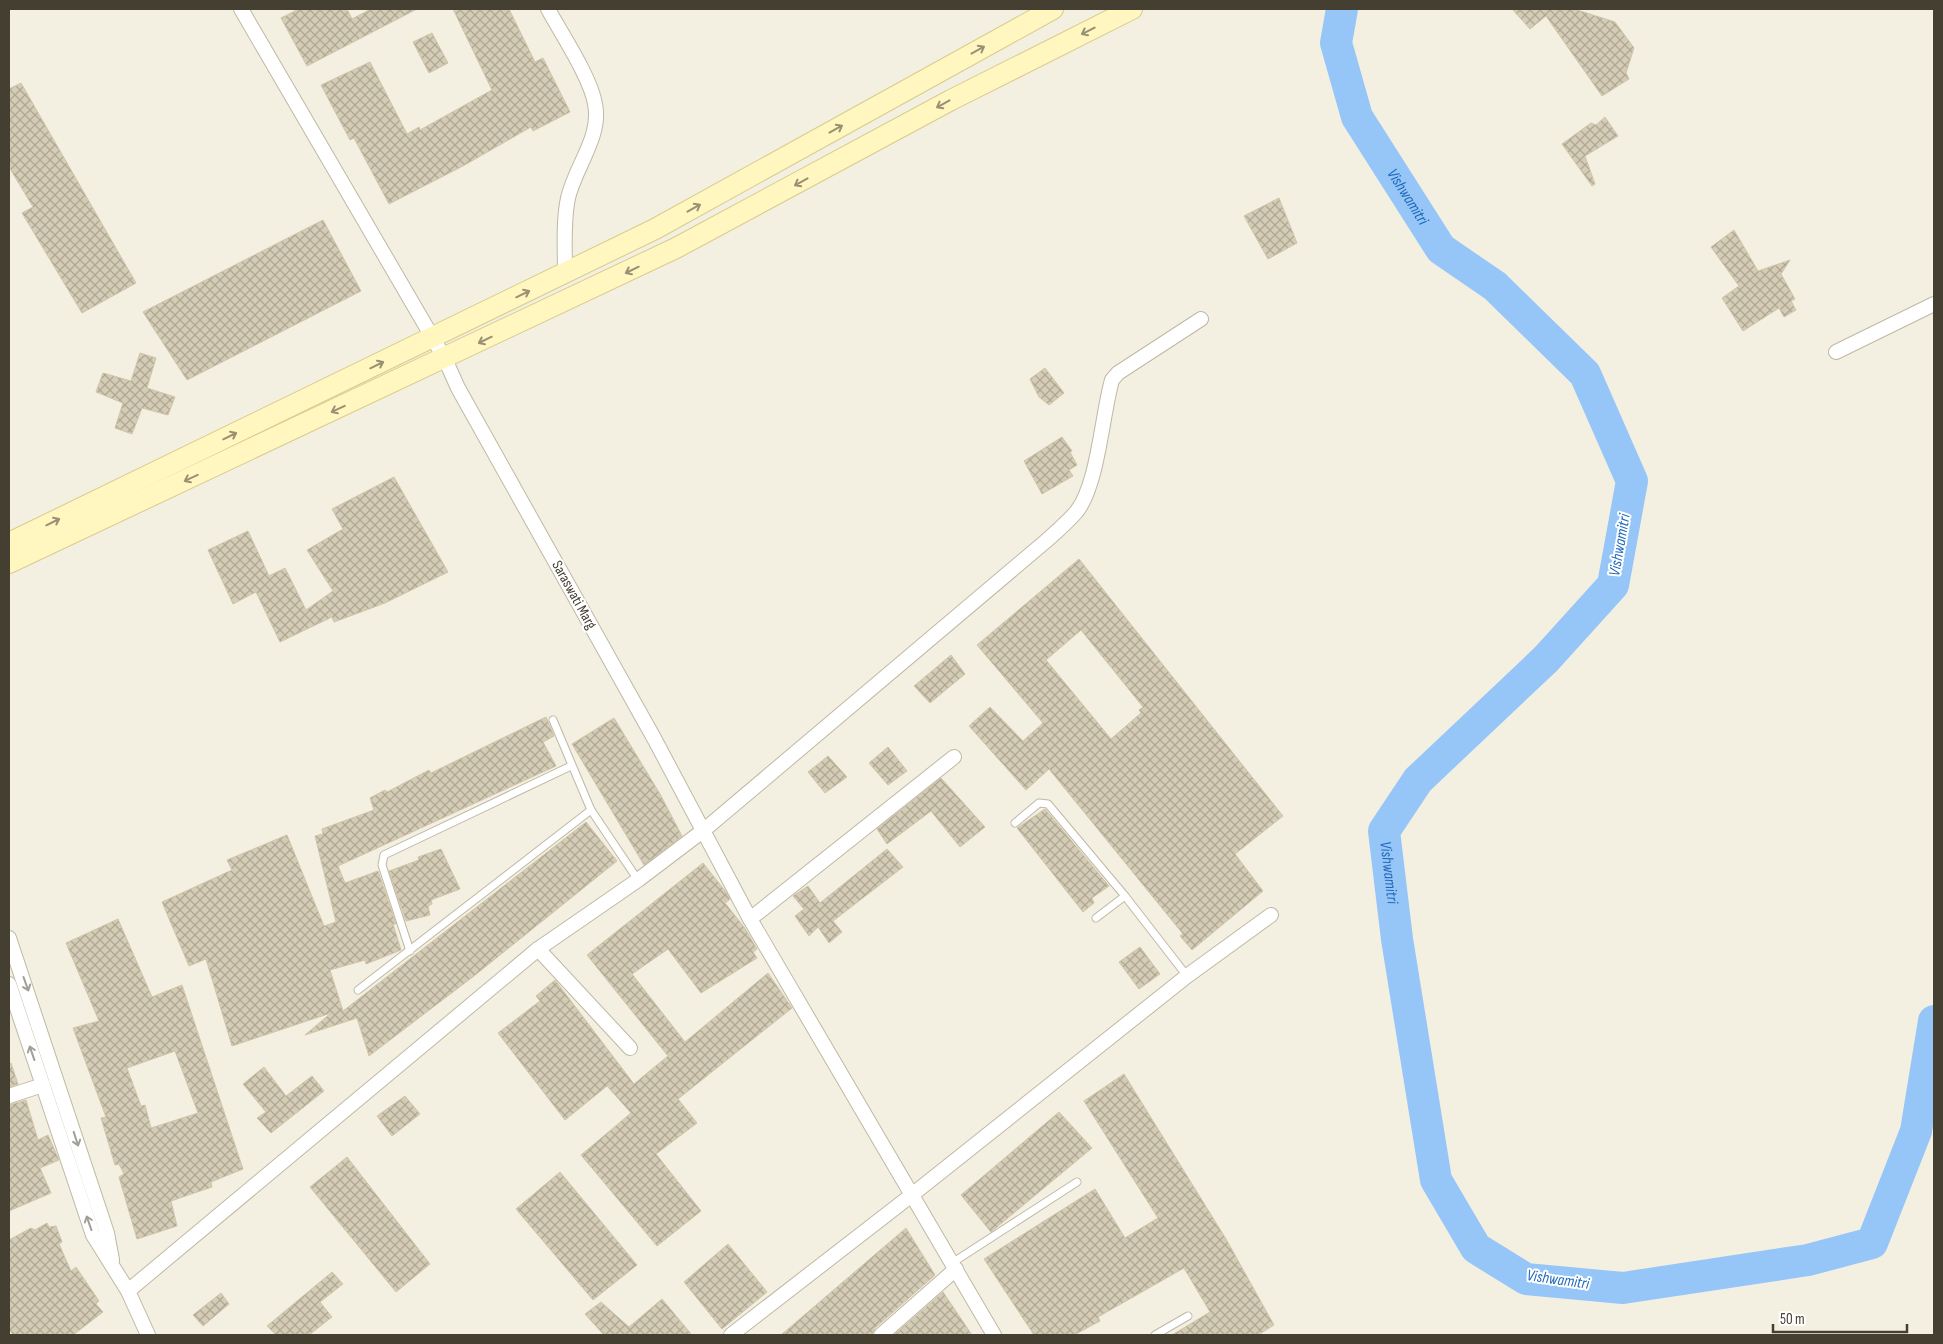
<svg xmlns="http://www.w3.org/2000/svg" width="1943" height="1344" font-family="'Sofia Sans Condensed',sans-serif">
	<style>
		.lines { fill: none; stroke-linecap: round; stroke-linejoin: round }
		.river { stroke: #96c6f7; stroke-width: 32 }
		.building { fill: url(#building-cross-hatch); stroke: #d1c5a9; fill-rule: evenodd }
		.service-casing { stroke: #bfb8a4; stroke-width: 9 }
		.minor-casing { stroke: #bfb8a4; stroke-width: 16 }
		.secondary-casing { stroke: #d8cc8c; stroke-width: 22 }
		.service { stroke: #fff; stroke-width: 7 }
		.minor { stroke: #fff; stroke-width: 14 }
		.secondary { stroke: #fff6c0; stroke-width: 20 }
		.oneway { stroke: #999172 }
		.oneway2 { stroke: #a29f98 }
		.labels { text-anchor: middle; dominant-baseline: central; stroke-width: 4; stroke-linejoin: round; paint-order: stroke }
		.street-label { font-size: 15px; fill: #453f32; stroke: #fff }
		.water-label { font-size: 16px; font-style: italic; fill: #216aba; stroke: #fff }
	</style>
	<defs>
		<pattern id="building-cross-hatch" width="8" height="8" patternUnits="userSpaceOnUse" patternTransform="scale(1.25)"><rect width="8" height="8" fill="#d5ccb6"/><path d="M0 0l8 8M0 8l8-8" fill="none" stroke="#afa795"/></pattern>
	</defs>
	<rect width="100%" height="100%" fill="#f3f0e2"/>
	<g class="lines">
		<path class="river" id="s1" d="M1342,9L1336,43L1357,117L1441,249L1495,286L1585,374L1632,481L1613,585L1546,659L1418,780L1384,831L1397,939L1436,1180L1476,1248L1526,1279L1623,1288L1808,1260L1872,1243L1916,1131L1934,1021"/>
	</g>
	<g class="building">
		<path d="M299,9H347L352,19L371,9H417L307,66L281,18Z"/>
		<path d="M453,9H509L535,62L543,58L570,112L533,131L531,127L463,166L389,204L354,138L350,140L321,85L370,62L407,134L419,127L420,130L492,90Z"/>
		<path d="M1512,9H1574L1615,22L1634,48L1626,73L1629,79L1602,96L1546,16L1530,29Z"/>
		<path d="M432,33L448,63L429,73L413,42Z"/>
		<path d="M21,83L136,283L82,313L22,213L33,207L9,167V89Z"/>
		<path d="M1605,117L1618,136L1585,156L1595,184L1592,186L1562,144L1591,123L1596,125Z"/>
		<path d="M1279,198L1297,243L1268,259L1244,216Z"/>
		<path d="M323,220L361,291L187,380L143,312Z"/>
		<path d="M1734,230L1758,271L1790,260L1781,274L1795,299L1791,301L1796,310L1784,317L1779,308L1743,331L1722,298L1739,286L1711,247Z"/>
		<path d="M140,353L156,358L147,388L175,397L168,415L142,408L132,434L115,428L123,403L96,392L103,373L131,381Z"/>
		<path d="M1045,368L1064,393L1049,405L1039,397L1030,379Z"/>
		<path d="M1062,437L1072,451L1070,452L1077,465L1069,470L1073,476L1042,494L1024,461Z"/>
		<path d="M394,477L448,572L385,603L334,622L332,617L280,642L256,592L233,604L208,550L248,531L269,576L285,568L306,610L333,591L307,550L343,529L332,509Z"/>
		<path d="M1079,559L1283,816L1235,854L1263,891L1192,950L1180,936L1183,934L1049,769L1026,790L969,726L990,707L1023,741L1043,723L977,645ZM1081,630L1143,707L1139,710L1141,713L1111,739L1046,660Z"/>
		<path d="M951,655L965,674L930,703L914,686Z"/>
		<path d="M546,717L554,736L543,742L556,766L338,866L345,883L378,871L396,924H393L401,950L366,964L365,960L330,970L343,1011L586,822L617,861L474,976L369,1056L357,1018L305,1035L331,1013L232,1046L206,959L189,966L162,902L232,870L227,860L287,835L324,926L336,922L315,836L323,834L322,829L374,810L370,798L385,790L387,792L429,770L431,773Z"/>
		<path d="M614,718L660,794L682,836L644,865L572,744Z"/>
		<path d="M888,747L907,771L888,785L869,763Z"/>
		<path d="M828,756L847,777L825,793L808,772Z"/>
		<path d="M941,778L985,827L960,847L931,811L887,844L877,829Z"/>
		<path d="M1045,809L1109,886L1092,898L1094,903L1083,912L1017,828Z"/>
		<path d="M441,849L460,889L431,900L432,904L428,906L430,915L406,921L389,871L419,860L418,857Z"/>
		<path d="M887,849L903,867L833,921L842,932L829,943L818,927L809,936L795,916L804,909L793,896L808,886L820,903Z"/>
		<path d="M703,863L726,892L730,899L725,903L744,927L757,949L753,952L757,958L701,993L668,949L632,974L685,1042L768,973L792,1008L678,1099L697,1123L656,1154L701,1211L657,1246L581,1155L631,1113L607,1086L565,1120L498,1033L540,1001L536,996L555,980L634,1084L652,1069L668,1056L587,955Z"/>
		<path d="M118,919L152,997L182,985L243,1169L211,1182L212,1187L171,1201L177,1226L137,1239L119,1177L124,1174L119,1164L115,1165L101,1118L106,1117L73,1028L99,1021L66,943ZM175,1051L198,1113L151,1128L145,1105L141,1106L127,1068Z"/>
		<path d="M1140,947L1160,974L1139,989L1119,962Z"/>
		<path d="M11,1063L18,1084L9,1087V1064Z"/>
		<path d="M264,1067L286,1096L312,1076L324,1091L271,1133L257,1118L266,1112L243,1084Z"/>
		<path d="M1124,1074L1226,1239L1274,1325L1258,1335H1172L1210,1312L1184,1268L1098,1317L1100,1321L1074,1335H1034L984,1259L1095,1189L1125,1238L1158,1218L1084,1101Z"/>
		<path d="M405,1096L420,1114L392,1136L377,1116Z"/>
		<path d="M26,1100L38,1140L48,1135L59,1160L40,1168L51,1193L9,1211V1105Z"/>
		<path d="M1059,1112L1092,1148L991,1232L961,1195Z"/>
		<path d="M347,1157L430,1264L396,1292L310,1187Z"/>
		<path d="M560,1172L637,1265L593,1300L516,1209Z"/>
		<path d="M47,1223L49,1227L56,1226L62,1242L59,1244L71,1271L76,1267L99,1301L96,1304L103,1312L73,1335H13L9,1329V1240L31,1228L35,1230Z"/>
		<path d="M906,1228L935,1275L875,1328L872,1335H781Z"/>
		<path d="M728,1244L767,1292L722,1329L684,1282Z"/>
		<path d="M332,1272L343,1284L320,1302L332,1317L309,1335H276L267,1326Z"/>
		<path d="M943,1292L972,1335H894Z"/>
		<path d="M221,1293L229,1304L203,1326L193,1315Z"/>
		<path d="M662,1299L692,1335H604L585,1314L601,1302L629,1327Z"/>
	</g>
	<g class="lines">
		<defs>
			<g id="service">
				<path d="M553,720L591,810L638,880"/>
				<path d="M1015,823L1039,803L1048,804L1125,896L1187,976"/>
				<path d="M1096,918L1125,896"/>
				<path d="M410,951L382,865L384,855L571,766"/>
				<path d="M358,990L591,810"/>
				<path d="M952,1263L1077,1182"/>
				<path d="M1155,1335L1188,1316"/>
			</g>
			<g id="minor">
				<path d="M241,9L445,359L458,388L655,740L750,919L994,1335"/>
				<path d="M548,9C561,33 591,78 595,104C602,136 575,167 568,198C563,222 565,249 565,274"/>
				<path d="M1836,352L1934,304"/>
				<path d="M750,919L954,757"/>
				<path d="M9,938L107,1233L112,1260"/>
				<path d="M538,949L630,1048"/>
				<path d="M9,984L93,1235L128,1291L148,1335"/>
				<path d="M9,1096L43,1085"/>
				<path d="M128,1291L538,949L638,880L704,830L1046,541C1056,532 1068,522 1077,511C1098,484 1102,415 1112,380L1118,373L1201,319"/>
				<path d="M731,1335L913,1194L1187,976L1271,915"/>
				<path d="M881,1335L956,1269"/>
			</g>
			<g id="secondary">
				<path d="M9,543L655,229L1053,9"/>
				<path d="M9,563L676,248L951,100L1132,9"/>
			</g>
		</defs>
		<use href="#service" class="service-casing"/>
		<use href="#minor" class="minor-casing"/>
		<use href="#secondary" class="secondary-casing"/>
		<use href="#service" class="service"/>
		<use href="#minor" class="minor"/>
		<use href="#secondary" class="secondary"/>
	</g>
	<defs><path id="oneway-shaft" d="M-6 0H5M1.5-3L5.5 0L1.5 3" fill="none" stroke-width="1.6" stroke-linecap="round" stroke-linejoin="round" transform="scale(1.25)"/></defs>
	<g class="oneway">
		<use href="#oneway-shaft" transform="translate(1088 31) rotate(153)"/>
		<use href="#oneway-shaft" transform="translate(978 50) rotate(-29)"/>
		<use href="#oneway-shaft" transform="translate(943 104) rotate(151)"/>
		<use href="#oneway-shaft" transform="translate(836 129) rotate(-29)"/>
		<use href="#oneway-shaft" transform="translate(801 182) rotate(151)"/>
		<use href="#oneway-shaft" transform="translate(694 208) rotate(-29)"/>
		<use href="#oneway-shaft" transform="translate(632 270) rotate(154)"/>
		<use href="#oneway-shaft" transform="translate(523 294) rotate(-26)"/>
		<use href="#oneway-shaft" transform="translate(485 340) rotate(154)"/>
		<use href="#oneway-shaft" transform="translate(377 365) rotate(-26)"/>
		<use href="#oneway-shaft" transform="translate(338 409) rotate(155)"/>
		<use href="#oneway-shaft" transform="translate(230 436) rotate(-26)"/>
		<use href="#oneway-shaft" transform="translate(191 478) rotate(155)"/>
		<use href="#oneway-shaft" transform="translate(53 522) rotate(-26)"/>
	</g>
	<g class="oneway2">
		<use href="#oneway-shaft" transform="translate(26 984) rotate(70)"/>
		<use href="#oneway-shaft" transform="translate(32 1053) rotate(-109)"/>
		<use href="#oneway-shaft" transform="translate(76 1139) rotate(72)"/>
		<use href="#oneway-shaft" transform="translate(89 1223) rotate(-109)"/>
	</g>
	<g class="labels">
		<g class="street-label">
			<text transform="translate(574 595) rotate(61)">Saraswati Marg</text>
		</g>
		<g class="water-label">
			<text stroke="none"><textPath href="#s1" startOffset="206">Vishwamitri</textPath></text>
			<text transform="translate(1620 545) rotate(-80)">Vishwamitri</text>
			<text stroke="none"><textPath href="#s1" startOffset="1061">Vishwamitri</textPath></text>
			<text transform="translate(1558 1280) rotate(8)">Vishwamitri</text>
		</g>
	</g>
	<rect width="1943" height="1344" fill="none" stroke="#453f32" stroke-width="20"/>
	<path d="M1773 1324v8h134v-8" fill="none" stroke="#453f32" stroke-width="2.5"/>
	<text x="1780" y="1324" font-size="15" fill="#453f32" stroke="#ffffff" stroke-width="4" paint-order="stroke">50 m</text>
</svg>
